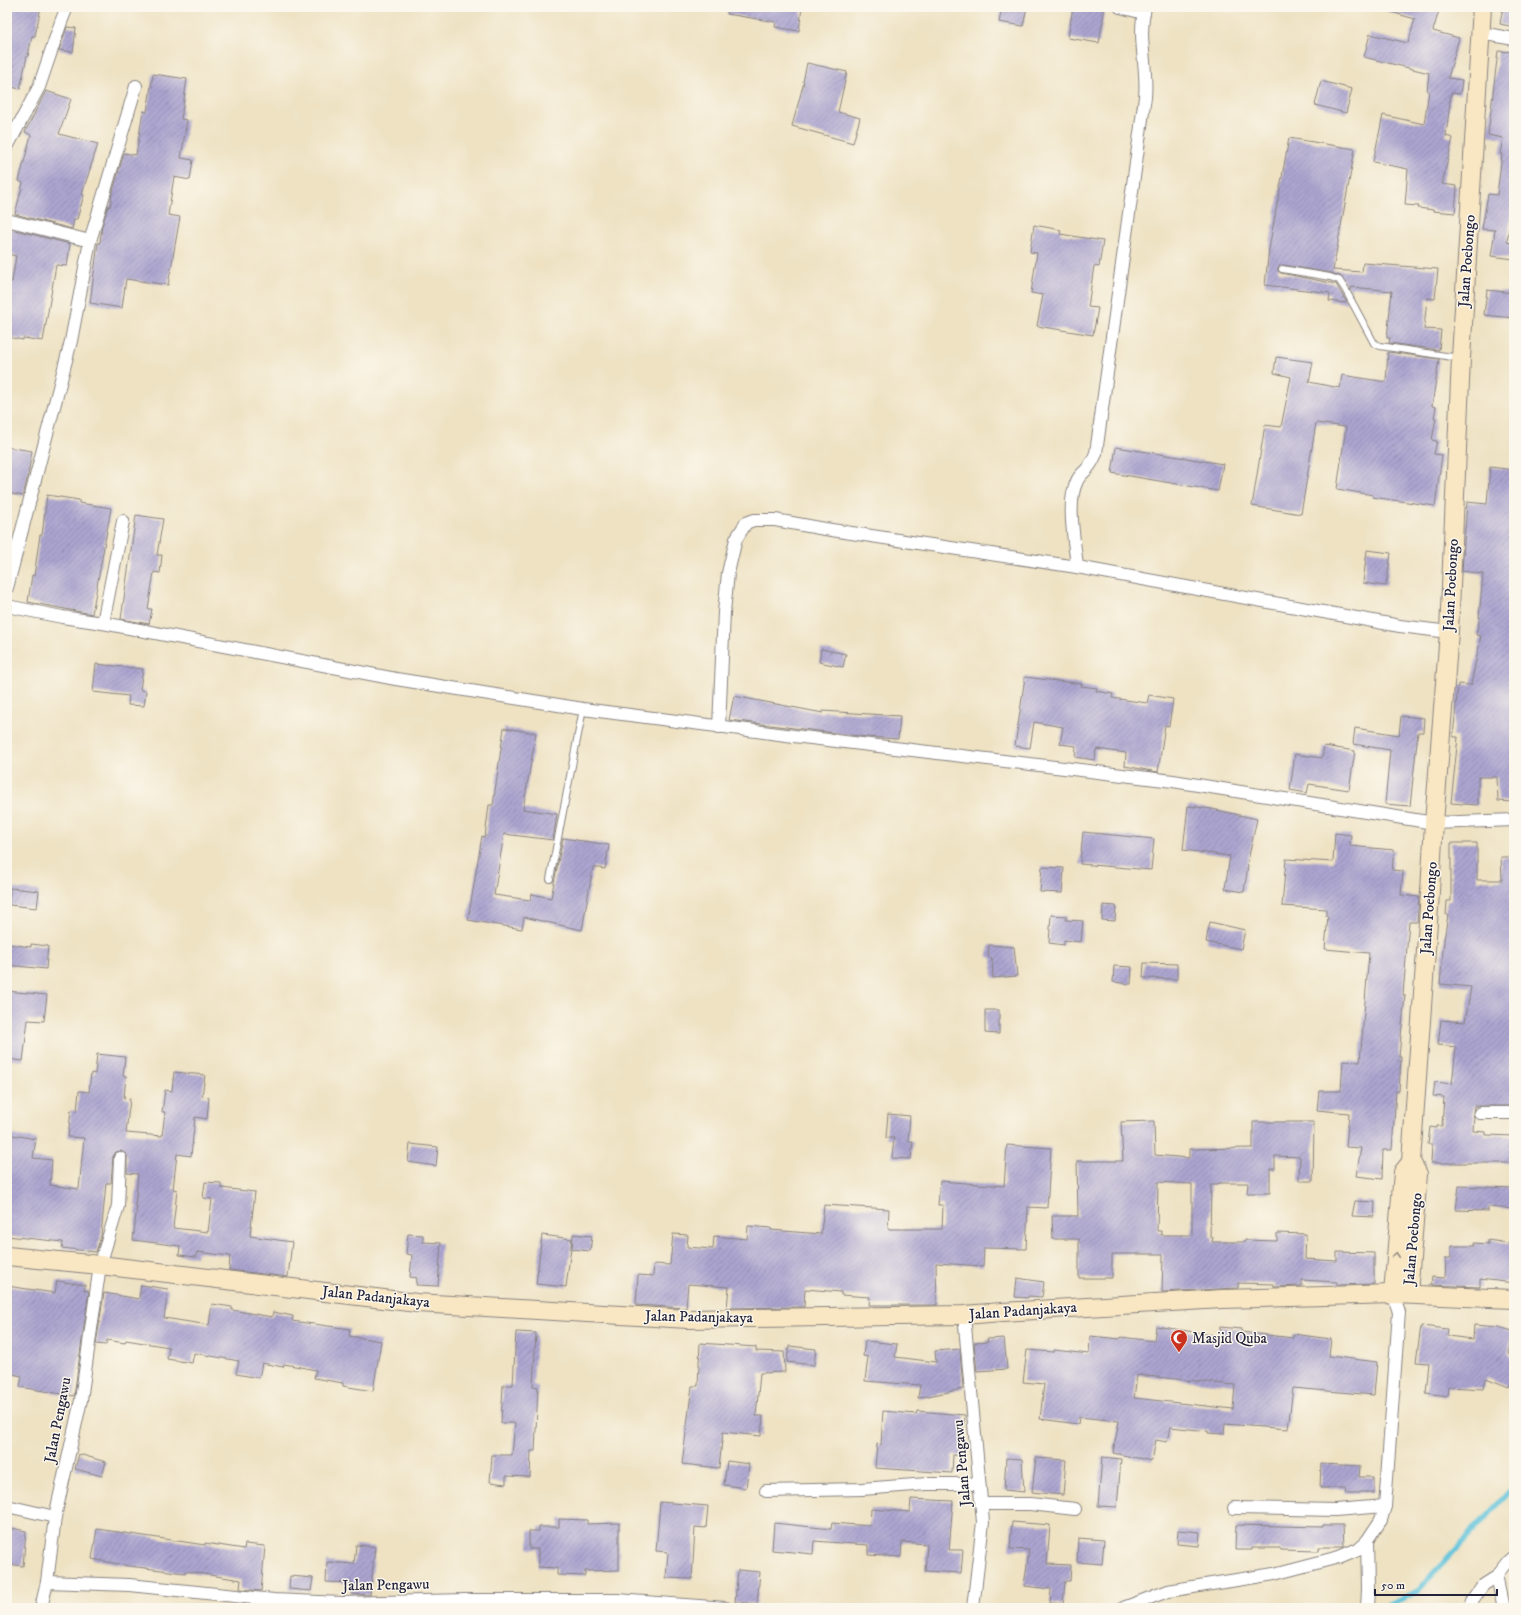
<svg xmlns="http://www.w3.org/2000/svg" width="1521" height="1615" font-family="'IM FELL DW Pica',serif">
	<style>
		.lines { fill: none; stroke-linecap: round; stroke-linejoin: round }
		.stream { stroke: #5dc3db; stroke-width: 5 }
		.building { fill: url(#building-hatch); fill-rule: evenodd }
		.lane-casing { stroke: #88827f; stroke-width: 8 }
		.street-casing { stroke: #88827f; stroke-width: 14 }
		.secondary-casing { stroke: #88827f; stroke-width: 20 }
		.lane { stroke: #fff; stroke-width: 6 }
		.street { stroke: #fff; stroke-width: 12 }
		.secondary { stroke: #f9e7c3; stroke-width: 18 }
		.oneway { stroke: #988e86 }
		.labels { text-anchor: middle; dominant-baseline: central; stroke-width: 3; stroke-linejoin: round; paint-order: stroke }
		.street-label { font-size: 15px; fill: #22223b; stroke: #fbf7ec }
		.poi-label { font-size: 15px; fill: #22223b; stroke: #fbf7ec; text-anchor: start }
	</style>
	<defs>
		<pattern id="building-hatch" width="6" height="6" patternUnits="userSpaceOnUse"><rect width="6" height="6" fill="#aca5d0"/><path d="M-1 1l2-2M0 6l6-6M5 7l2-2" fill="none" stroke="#8c86aa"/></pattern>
	</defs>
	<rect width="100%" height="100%" fill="#fbf7ec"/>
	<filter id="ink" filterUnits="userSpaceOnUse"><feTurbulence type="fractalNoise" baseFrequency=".025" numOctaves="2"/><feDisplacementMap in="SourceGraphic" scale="8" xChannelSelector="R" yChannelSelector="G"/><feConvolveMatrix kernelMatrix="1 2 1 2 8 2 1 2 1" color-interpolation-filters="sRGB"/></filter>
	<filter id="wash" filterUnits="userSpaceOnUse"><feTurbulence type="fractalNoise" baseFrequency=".012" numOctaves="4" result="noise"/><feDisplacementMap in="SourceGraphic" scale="16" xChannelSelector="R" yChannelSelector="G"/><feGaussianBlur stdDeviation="0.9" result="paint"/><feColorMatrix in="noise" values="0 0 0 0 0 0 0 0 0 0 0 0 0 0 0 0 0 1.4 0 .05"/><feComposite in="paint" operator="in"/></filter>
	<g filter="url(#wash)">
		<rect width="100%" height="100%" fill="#eee2c3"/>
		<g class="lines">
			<path class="stream" d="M1380,1608L1417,1592L1514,1486"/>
		</g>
		<g id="blocks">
			<g class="building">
				<path d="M11,7H41L35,36H32L28,56H27L20,89L7,86V25Z"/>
				<path d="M728,7H802L799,31L775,27L776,22L727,14Z"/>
				<path d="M1002,7H1027L1023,26L999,22Z"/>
				<path d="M1073,7H1105L1099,43L1068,38Z"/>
				<path d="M1384,7H1440L1433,31L1459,38L1448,78L1462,80L1460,94L1451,93L1446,136L1453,138L1442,184L1457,186L1455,213L1433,211L1434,210L1418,208L1419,206L1405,205L1408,169L1373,162L1383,115L1424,124L1429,91H1427L1429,73L1364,57L1370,34L1408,43L1415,19L1384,10Z"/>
				<path d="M1503,7H1514V27L1500,24Z"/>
				<path d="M67,27L76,28L73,52L59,50Z"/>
				<path d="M1498,51L1514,52V206L1513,205L1507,242L1514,244V259L1491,256L1495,230L1482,229L1488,194L1497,195L1502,154H1500L1503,138L1488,135Z"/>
				<path d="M807,63L847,72L838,112L860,118L853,143L792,126L804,82H803Z"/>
				<path d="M153,74L187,79L181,119L187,120L181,158L193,160L190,180L174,177L168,215L180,217L168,285L126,279L122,308L90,303L98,243H100L102,226L108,206L110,207L112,194L124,153L136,155L143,111L147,112Z"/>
				<path d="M1321,81L1352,89L1346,113L1315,105Z"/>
				<path d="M46,91L71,99L59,134L98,144L82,194L84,195L77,219H74L72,229L15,214L23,183L19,181L31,135L25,132Z"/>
				<path d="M1289,138L1355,149L1333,270L1362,272L1363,263L1438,269L1435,299L1427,298L1424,329L1441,330L1439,350L1389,343L1390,338H1387L1392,291L1351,287V291L1340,276L1331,273L1283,265L1278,268V271L1281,273L1336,284L1347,303L1329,301L1330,293L1265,285L1269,249Z"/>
				<path d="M1034,225L1061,230L1060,234L1103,241L1099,267L1094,266L1088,307L1098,308L1093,335L1037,326L1043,295L1031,293L1037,253L1030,252Z"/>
				<path d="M7,228L70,244L67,266L56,265L43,341L23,338V340L7,337V282H12L16,256L7,254Z"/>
				<path d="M1487,290L1514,293V318L1484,315Z"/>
				<path d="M1388,352L1439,359L1432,406L1436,407L1434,418H1436L1432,440L1437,441L1434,454L1442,455L1435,506L1372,497L1373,495L1337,489L1346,427L1316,423L1301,514L1252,506L1265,425L1281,427L1291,377L1274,373L1276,357L1313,362L1309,382L1340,388L1342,375L1386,382Z"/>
				<path d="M7,447L32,451L28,475L23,496L7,493Z"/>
				<path d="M1116,447L1223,464L1218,491L1112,473Z"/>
				<path d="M1490,467L1514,470V802L1498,801L1497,777H1478V805L1451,803L1458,737H1453L1458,684L1471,685L1481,636L1476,635L1480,617H1479L1483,574L1462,571L1467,502L1487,504Z"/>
				<path d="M47,495L79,500V503L111,508L92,614L28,602L32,575L34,576L40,535H42Z"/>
				<path d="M136,515L163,519L157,555H162L160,573L154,572L148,609H152L149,624L121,619Z"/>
				<path d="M1367,550L1391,553L1386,586L1363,583Z"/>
				<path d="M821,649L846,654L843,667L819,662Z"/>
				<path d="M96,664L143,669L140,690L146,691L144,706L128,705L129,696L93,692Z"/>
				<path d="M1025,677L1082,684L1081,686L1097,688L1096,691L1113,694L1112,698L1147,703L1149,695L1173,699L1169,726L1165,725L1158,772L1125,766L1126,753L1096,749L1095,760L1075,757L1076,746L1060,744L1063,727L1034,722L1030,748L1015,746Z"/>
				<path d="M734,696L823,713V711L900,716L898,739L868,737L729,720Z"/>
				<path d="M1401,716L1424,718L1423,732H1418L1410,806L1385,804L1390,750L1353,744L1355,728L1399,735Z"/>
				<path d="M504,728L536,733L523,809L557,814L553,840L504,834L494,895L530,900L532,894L551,898L563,838L609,845L605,869L593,867L582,930L524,917L522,929L468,920L482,836L485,837L489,805H493Z"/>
				<path d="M1324,746L1355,751L1349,790L1309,784L1307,793L1290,790L1295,754L1322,758Z"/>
				<path d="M1188,806L1212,809L1257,819L1247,865H1248L1244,892L1225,889L1230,856L1183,850Z"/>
				<path d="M1083,832L1154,839L1151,870L1080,864Z"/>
				<path d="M1335,833L1351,835L1350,846L1394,850L1392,870L1403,871L1401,895L1419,897L1417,922H1409L1403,995H1405L1399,1057H1401L1399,1091H1396L1392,1150H1383L1382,1179L1356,1176L1361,1148L1346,1147L1349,1113L1317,1110L1319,1091H1341L1343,1061L1360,1062L1369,953L1325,949L1328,916H1326V909L1282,906L1286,859L1333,862Z"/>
				<path d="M1451,843H1477V880H1502L1501,857H1514V1106H1474L1473,1113L1474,1117L1473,1131L1486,1132V1135L1514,1136V1163H1431L1432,1144H1428L1430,1127L1437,1128V1126H1442L1444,1097L1433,1096L1435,1082L1452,1084L1456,1047L1438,1045L1441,1020L1465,1022L1471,987L1440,984L1444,940L1448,915H1446L1447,901H1451Z"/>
				<path d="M1042,867L1064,868L1062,893L1040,892Z"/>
				<path d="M10,888L39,891L37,908L9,905Z"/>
				<path d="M1103,905L1116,906L1115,921L1102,920Z"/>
				<path d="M1051,915L1066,916V920L1083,921L1081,942L1064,940V945L1049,943Z"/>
				<path d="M1210,922L1245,930L1241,949L1206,942Z"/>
				<path d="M7,944L31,947V944L48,946L46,969L7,965Z"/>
				<path d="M989,945L1014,947L1017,976L993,978L992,958L988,957Z"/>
				<path d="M1144,963L1177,964V979L1143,978Z"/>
				<path d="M1114,966L1132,967L1131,984L1113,982Z"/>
				<path d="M7,991L47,995L44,1021L28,1020L23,1061L7,1059Z"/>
				<path d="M985,1010H999V1034L985,1033Z"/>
				<path d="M97,1054L125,1057L123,1076H126L124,1098L130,1099L126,1133L162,1136L165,1112H162L165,1090L172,1091L174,1072L205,1075L202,1096L209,1097L207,1119L195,1117L191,1156L177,1154L173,1189L177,1190L173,1228L208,1232L212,1199L203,1198L205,1182L221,1183V1188L255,1192L250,1236L292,1242L288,1277L229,1270L230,1256L197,1252L196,1257L179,1255L180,1246L133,1240L137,1206H135L138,1174L127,1173V1155L121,1151L116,1152L113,1157L111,1183H106L101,1236L96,1252L62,1248L63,1242L7,1236V1134L36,1139L33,1158L52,1160L50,1185L79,1189L84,1138L68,1137L71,1110L77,1111L79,1091L89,1092L91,1073L95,1074Z"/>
				<path d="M888,1114L910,1116L908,1141H913L911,1159L892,1158L894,1138H886Z"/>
				<path d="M1154,1121L1155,1155L1189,1158V1149L1253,1148V1122H1314L1313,1181H1299L1300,1157L1275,1156V1169H1270V1193H1247L1248,1183H1218V1185H1211L1210,1237H1213L1212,1242H1245V1240L1277,1241V1233L1306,1234L1305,1259L1337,1261V1252L1374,1253V1284L1337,1285V1282L1302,1280V1286L1274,1287V1284L1238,1283V1288L1162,1292L1163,1254H1112V1278H1079V1239H1053L1052,1216H1078L1077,1161H1123L1121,1122ZM1158,1182L1192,1184V1235H1161V1231H1157Z"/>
				<path d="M410,1144L438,1147L436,1166L408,1162Z"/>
				<path d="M1007,1145L1051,1148L1047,1208L1028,1207L1026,1249L984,1248L983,1266L936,1263L937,1305H869L870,1297L841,1295V1292L805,1289L804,1307L727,1308L729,1287L688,1284L686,1308L636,1305L638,1275L653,1276L654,1264L670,1265L673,1234L688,1235L687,1247L713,1249L714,1236L747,1239L748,1226L771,1228V1230L821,1234L824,1205L889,1209L888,1229H942L943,1205H938L940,1181L1004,1186Z"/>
				<path d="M1459,1186L1514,1188V1209L1488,1207V1211L1456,1210Z"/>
				<path d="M1355,1201L1375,1202L1374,1217L1352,1216Z"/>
				<path d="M408,1234L423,1235V1242L441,1243L438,1286L416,1285L417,1278L410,1277L412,1255L406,1254Z"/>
				<path d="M573,1234L592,1236L590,1251L572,1249Z"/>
				<path d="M542,1235L572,1239L566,1287L536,1284Z"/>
				<path d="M1488,1240L1514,1244V1283L1480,1279V1287L1431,1285L1432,1277L1445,1278L1446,1258H1451V1246H1474V1243L1488,1244Z"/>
				<path d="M1017,1278L1044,1282L1042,1297L1028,1296V1298L1015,1297Z"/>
				<path d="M57,1281L85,1285L84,1290L89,1291L74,1396L20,1387L22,1376L7,1373V1286L55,1293Z"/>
				<path d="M141,1285L168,1289L164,1318L209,1325L212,1304L232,1307V1310L272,1317L273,1312L293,1316L292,1321L350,1329L349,1336L381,1341L373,1391L343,1386V1383L314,1378L316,1370L284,1364L283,1367L262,1363L259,1378L236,1374L239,1361L194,1353L192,1363L167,1359L169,1347L126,1340L125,1343L107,1340L106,1345L96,1344L104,1293L139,1299Z"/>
				<path d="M1474,1325L1498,1327L1513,1331L1508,1354L1514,1357V1376L1509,1387L1486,1378L1484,1389L1448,1387L1447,1396L1426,1393L1429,1363L1416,1362L1421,1326L1448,1329L1447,1336L1473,1339Z"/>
				<path d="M1156,1326L1219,1336L1220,1327L1241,1329V1332L1293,1338V1334L1331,1339L1329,1356L1377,1362L1374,1395L1293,1388L1288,1429L1225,1424L1224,1434L1208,1433V1431L1170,1427L1167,1442L1156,1440L1152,1461L1113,1453L1119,1421L1079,1417L1078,1424L1040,1419L1044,1384L1023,1382L1027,1350L1054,1352V1350L1089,1354L1090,1336L1120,1339V1337L1154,1341ZM1137,1375L1235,1385L1233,1409L1134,1398Z"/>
				<path d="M516,1332L536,1333L533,1386L538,1387L535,1451H531L530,1477L506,1476V1484L490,1482L492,1455H512L515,1423H501L503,1385H513Z"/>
				<path d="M1004,1338L1007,1369L977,1371L974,1343L988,1342L987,1339Z"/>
				<path d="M865,1341L897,1344L895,1357L936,1362L935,1351L960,1349L963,1389L918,1398L920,1385L865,1381L868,1357L863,1356Z"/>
				<path d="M700,1343L756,1347V1351L784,1352L785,1372L760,1373L756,1416H763L761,1436L723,1432L719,1468L682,1464L692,1386H698Z"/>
				<path d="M789,1346L816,1349L814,1365L787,1362Z"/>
				<path d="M883,1411L916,1414L917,1411L965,1415L962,1436H964L963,1456L953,1455L952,1473L875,1468L877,1444L881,1445Z"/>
				<path d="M79,1454L106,1462L102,1476L75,1469Z"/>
				<path d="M1102,1457L1121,1459L1117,1507L1098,1506Z"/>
				<path d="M1006,1458L1022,1459L1024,1492L1004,1490Z"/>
				<path d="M1036,1458L1066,1460L1063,1495L1032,1492Z"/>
				<path d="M727,1461L749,1464L746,1488L724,1485Z"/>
				<path d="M1321,1464L1360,1466L1359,1477H1374V1493H1345L1346,1488H1320Z"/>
				<path d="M911,1499L953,1501L949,1550H963L961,1573L925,1571L927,1544L902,1542L901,1557L868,1555V1545L814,1541L813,1554L772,1550L774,1523L831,1529L832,1523L870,1526L871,1509L910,1512Z"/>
				<path d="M660,1502L708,1506L706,1528L695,1527L692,1579L666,1578L668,1552L656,1551Z"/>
				<path d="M559,1519L587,1520V1524L619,1523V1570L585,1571V1576L557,1575V1568L538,1567V1549H529V1531H539V1527H559Z"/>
				<path d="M1012,1522L1050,1525L1047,1564L1071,1565L1070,1581H1065L1063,1604L1050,1603L1051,1589L1024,1586L1029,1550L1010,1549Z"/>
				<path d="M1236,1525L1323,1527V1525H1343L1344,1547H1318V1551L1280,1550V1548H1252V1550H1235Z"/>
				<path d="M7,1527L26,1531L23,1566L7,1564Z"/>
				<path d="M97,1529L205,1545V1543L244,1549L245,1544L265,1546L261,1591L240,1589L241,1580L185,1571V1573L129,1566L92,1559Z"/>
				<path d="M1178,1530L1200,1532L1199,1546L1177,1544Z"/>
				<path d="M1078,1538L1104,1540L1102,1564L1077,1562Z"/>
				<path d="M356,1545L375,1547L370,1595L351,1594L352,1583L326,1582L327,1562L354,1564Z"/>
				<path d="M738,1570L760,1572L757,1604L735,1602Z"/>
				<path d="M290,1576L313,1578L311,1591L289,1589Z"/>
			</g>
		</g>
	</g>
	<g filter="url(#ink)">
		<use href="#blocks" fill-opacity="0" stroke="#88827f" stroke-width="1"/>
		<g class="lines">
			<defs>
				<g id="lane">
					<path d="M1282,269L1330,277L1339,280L1345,289L1374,343L1380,346L1459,358"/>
					<path d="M550,879L583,709"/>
				</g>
				<g id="street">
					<path d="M1120,7L1144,13"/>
					<path d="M1481,33L1514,39"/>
					<path d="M7,147L39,87L61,22L67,7"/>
					<path d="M7,220L90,241"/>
					<path d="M1077,567C1075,543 1066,502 1077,481C1079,476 1083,473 1087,469C1091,464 1094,459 1096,453L1145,97C1148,66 1137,39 1145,7"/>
					<path d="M7,588L71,341L90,241L136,86"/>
					<path d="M7,606L62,617L103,623L396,679L583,709L794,736L1173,781L1434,823L1514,820"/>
					<path d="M103,623L123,521"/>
					<path d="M719,727L724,612L728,573L736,539L746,523L754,520H775L825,529L1077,567L1400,626L1449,632"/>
					<path d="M1480,1113H1514"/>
					<path d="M964,1315L983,1522L973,1608"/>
					<path d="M766,1491L862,1489L927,1484H979"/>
					<path d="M981,1504H1030L1075,1509"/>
					<path d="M7,1506L55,1517"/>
					<path d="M1234,1508L1335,1510L1385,1506"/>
					<path d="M1367,1541L1368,1589L1367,1608"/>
					<path d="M1497,1576L1504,1608"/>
					<path d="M47,1582L129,1585L274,1600L342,1603L465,1600H617L726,1608"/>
					<path d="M41,1608L47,1582L55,1517L81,1400L100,1265L118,1206L120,1158"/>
					<path d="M1123,1608L1168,1591L1274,1574L1339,1557L1358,1549L1367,1541L1381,1520L1385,1506L1399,1312L1393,1294"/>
					<path d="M1470,1608L1473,1599L1483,1585L1497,1576L1505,1566L1514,1558"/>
				</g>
				<g id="secondary">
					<path d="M7,1256L100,1265L417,1303L688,1319L964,1315L1002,1312L1222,1299L1393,1294L1514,1299"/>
					<path d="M1393,1294L1403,1172L1411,1162L1429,908L1434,823L1449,632L1461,358L1482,7"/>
					<path d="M1408,1294L1418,1174L1411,1162"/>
				</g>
			</defs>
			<use href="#lane" class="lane-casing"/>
			<use href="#street" class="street-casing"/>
			<use href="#secondary" class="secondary-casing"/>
			<use href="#lane" class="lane"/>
			<use href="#street" class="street"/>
			<use href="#secondary" class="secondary"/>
		</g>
		<defs><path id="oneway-chevron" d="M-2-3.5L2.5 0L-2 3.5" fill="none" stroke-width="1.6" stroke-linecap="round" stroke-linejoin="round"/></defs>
		<use class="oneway" href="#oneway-chevron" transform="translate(1396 1255) rotate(-85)"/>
	</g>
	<defs>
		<symbol id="mosque-pin" viewBox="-11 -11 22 30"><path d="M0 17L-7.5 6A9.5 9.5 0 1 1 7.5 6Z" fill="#c8321e" stroke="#fbf7ec"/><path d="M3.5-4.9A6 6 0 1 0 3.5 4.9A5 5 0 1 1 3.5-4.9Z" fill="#fff"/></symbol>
	</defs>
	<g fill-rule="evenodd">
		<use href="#mosque-pin" x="1169" y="1328" width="20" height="27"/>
	</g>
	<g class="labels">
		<g class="street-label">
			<text transform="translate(1467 261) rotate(-86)">Jalan Poebongo</text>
			<text transform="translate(1451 585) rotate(-87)">Jalan Poebongo</text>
			<text transform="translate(1429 908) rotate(-86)">Jalan Poebongo</text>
			<text transform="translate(1413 1239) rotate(-85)">Jalan Poebongo</text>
			<text transform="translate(376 1297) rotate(6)">Jalan Padanjakaya</text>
			<text transform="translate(1023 1311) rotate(-4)">Jalan Padanjakaya</text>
			<text transform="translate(699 1317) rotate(1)">Jalan Padanjakaya</text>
			<text transform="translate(58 1420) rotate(-79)">Jalan Pengawu</text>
			<text transform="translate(962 1463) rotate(-95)">Jalan Pengawu</text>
			<text transform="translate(386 1585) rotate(-1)">Jalan Pengawu</text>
		</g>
		<g class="poi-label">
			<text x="1192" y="1338">Masjid Quba</text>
		</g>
	</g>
	<rect width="1521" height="1615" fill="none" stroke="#fbf7ec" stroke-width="24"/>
	<path d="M1375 1589v6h122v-6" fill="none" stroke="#22223b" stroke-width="2"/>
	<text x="1381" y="1589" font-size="12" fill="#22223b" stroke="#fbf7ec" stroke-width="3" paint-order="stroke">50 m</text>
</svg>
